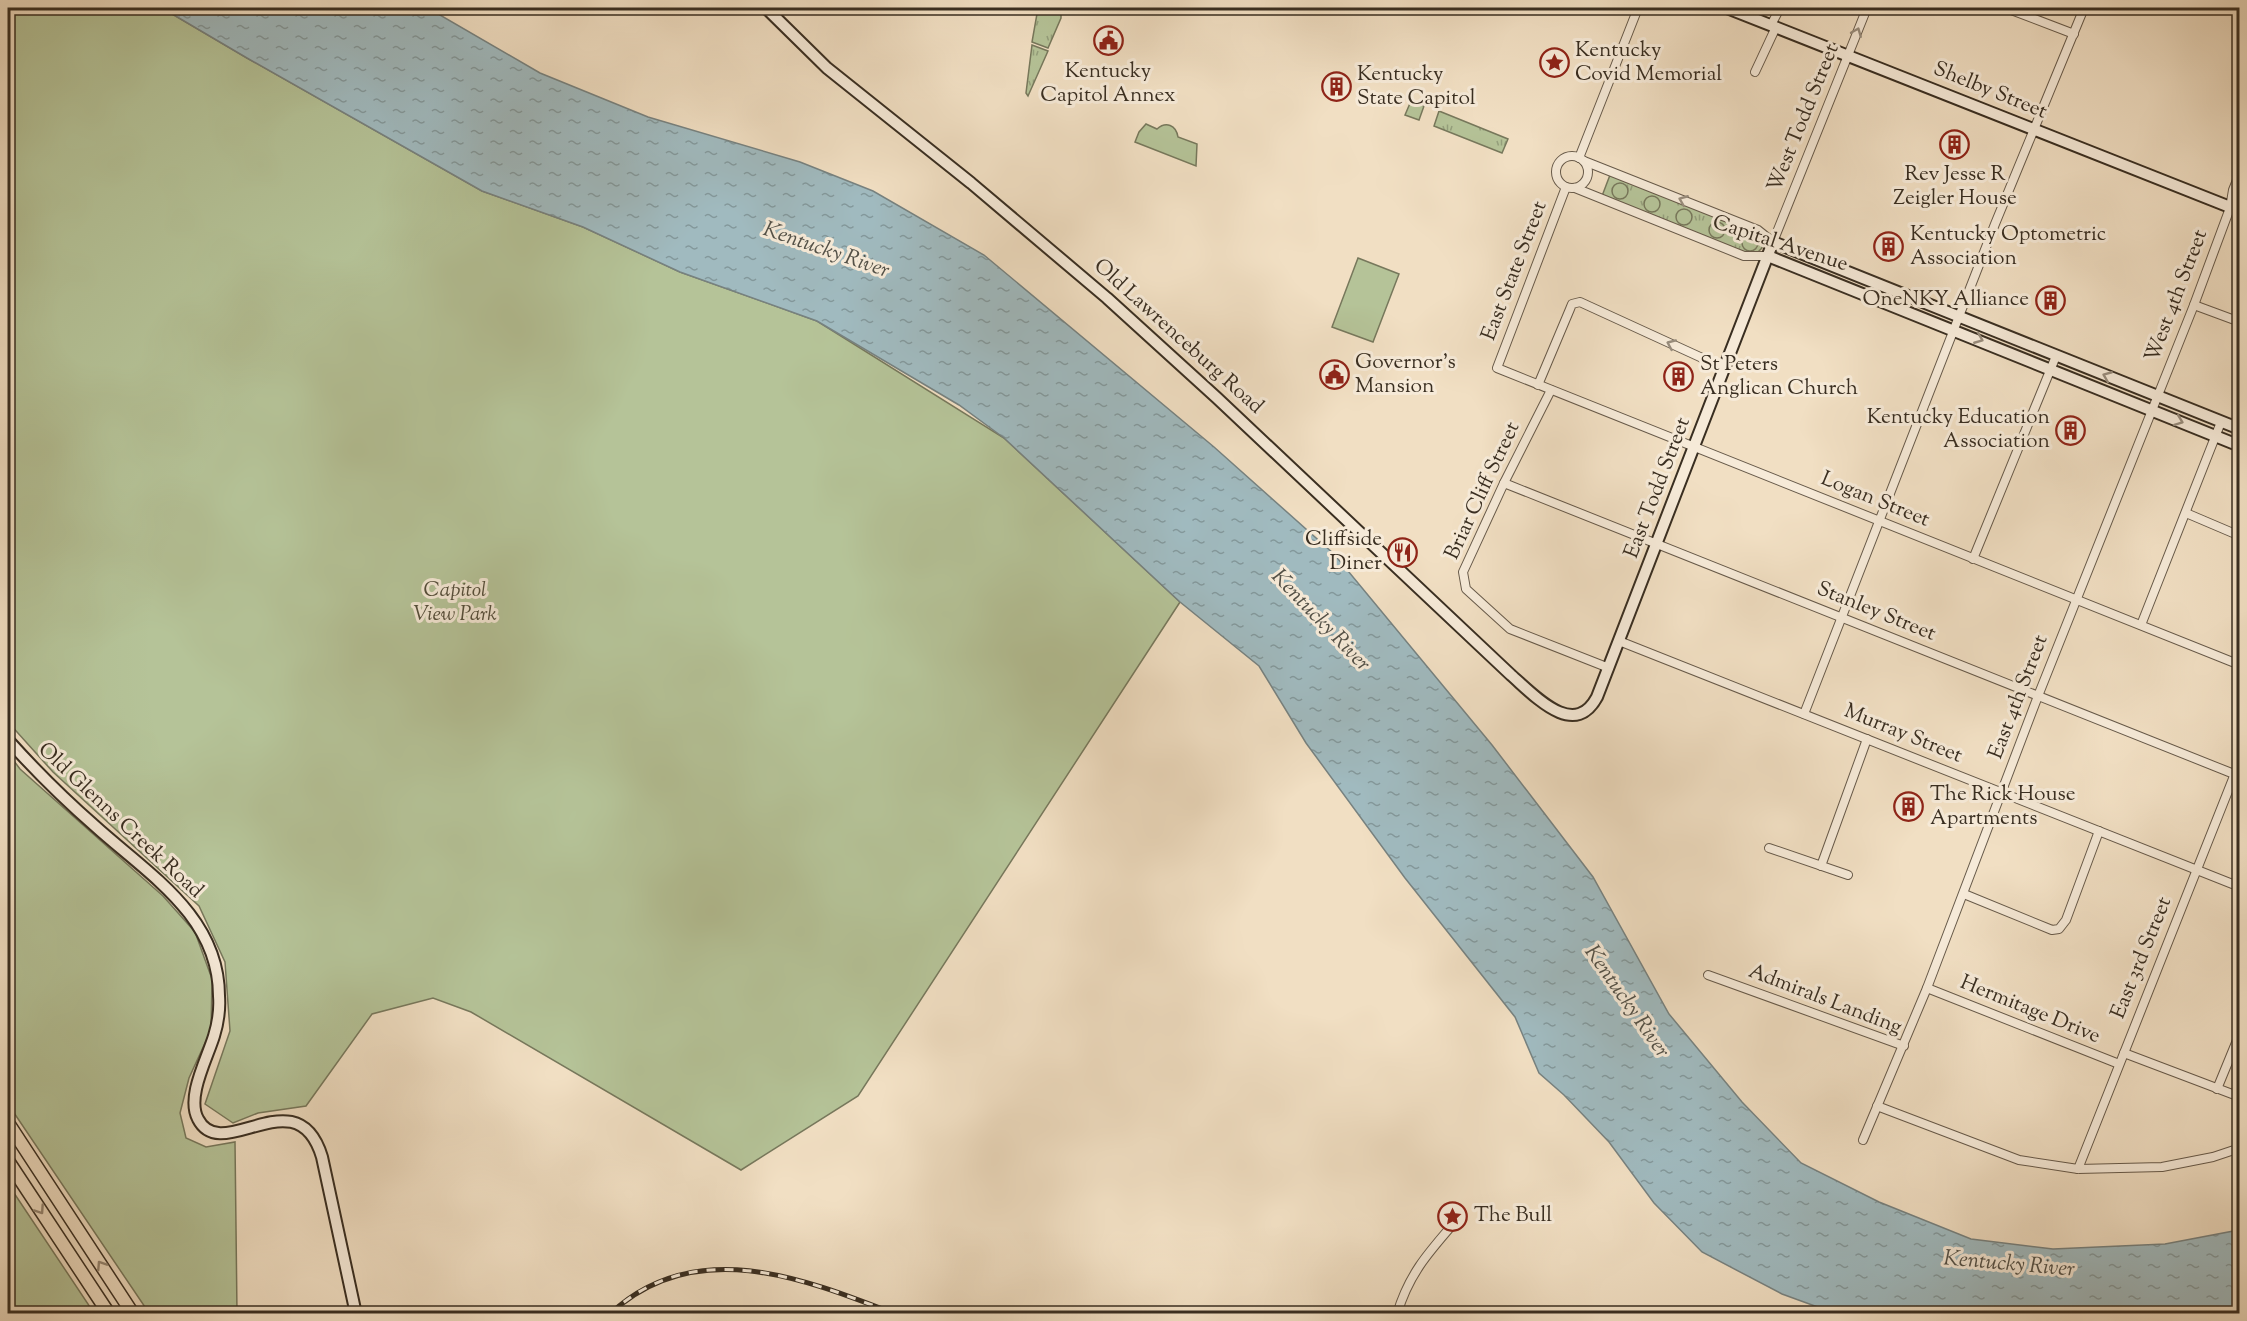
<svg xmlns="http://www.w3.org/2000/svg" width="2247" height="1321" font-family="'Sorts Mill Goudy',serif">
	<style>
		.grass { fill: url(#grass-tufts); stroke: #77785c; stroke-width: 1.5 }
		.green { fill: #b5c398; stroke: #77785c; stroke-width: 1.5 }
		.water { fill: url(#water-ripples); stroke: #778280; stroke-width: 1.5 }
		.lines { fill: none; stroke-linecap: round; stroke-linejoin: round }
		.street-casing { stroke: #675a4a; stroke-width: 10 }
		.secondary-casing { stroke: #392e21; stroke-width: 14 }
		.primary-casing { stroke: #392e21; stroke-width: 15 }
		.street { stroke: #f6ead8; stroke-width: 8 }
		.secondary { stroke: #f6ead8; stroke-width: 10 }
		.primary { stroke: #f1dfc3; stroke-width: 12 }
		.rail-casing { stroke: #392e21; stroke-width: 5 }
		.rail { stroke: #f6ead8; stroke-width: 3; stroke-dasharray: 9; stroke-linecap: butt }
		.oneway { stroke: #988c7c }
		.oneway2 { stroke: #958672 }
		.labels { text-anchor: middle; dominant-baseline: central; stroke-width: 6; stroke-linejoin: round; paint-order: stroke }
		.poi-label { font-size: 21px; fill: #392e21; stroke: #f6ead8; text-anchor: start }
		.street-label { font-size: 21px; fill: #392e21; stroke: #f6ead8 }
		.park-label { font-size: 21px; font-style: italic; fill: #524c39; stroke: #f6ead8 }
		.water-label { font-size: 22px; font-style: italic; fill: #535148; stroke: #f6ead8 }
	</style>
	<defs>
		<pattern id="grass-tufts" width="24" height="20" patternUnits="userSpaceOnUse" patternTransform="scale(1.5)"><rect width="24" height="20" fill="#b5c398"/><path d="M3 7l-1-3M5 7V3M7 7l1-3M15 17l-1-3M17 17v-4M19 17l1-3" fill="none" stroke="#949f7c"/></pattern>
		<pattern id="water-ripples" width="26" height="14" patternUnits="userSpaceOnUse" patternTransform="scale(1.5)"><rect width="26" height="14" fill="#a0babf"/><path d="M2 4q2-2 4 0t4 0M15 11q2-2 4 0t4 0" fill="none" stroke="#83989b"/></pattern>
	</defs>
	<rect width="100%" height="100%" fill="#f1dfc3"/>
	<filter id="stains"><feTurbulence type="fractalNoise" baseFrequency=".00333" numOctaves="4"/><feColorMatrix values="0 0 0 0 .2 0 0 0 0 .09 0 0 0 0 .02 0 0 0 .5 -.17"/></filter>
	<radialGradient id="worn" r=".72"><stop offset=".6" stop-color="#630" stop-opacity="0"/><stop offset="1" stop-color="#630" stop-opacity=".3"/></radialGradient>
	<g class="grass">
		<path d="M1038,8H1061V18L1048,48L1032,42Z"/>
		<path d="M1032,45L1048,51L1028,96L1026,93Z"/>
		<path d="M1439,111L1508,139L1502,153L1434,126Z"/>
		<path d="M1610,175L1757,233L1762,239V248L1756,254H1749L1602,196Z"/>
	</g>
	<g class="green">
		<path d="M8,8H162L247,58L482,191L583,227L680,272L817,321L1004,438L1180,602L858,1096L741,1170L471,1012L433,998L372,1014L306,1106L258,1113L233,1123L205,1104L230,1031L225,962L199,906L53,772L8,722Z"/>
		<path d="M1411,101L1424,106L1419,120L1405,115Z"/>
		<path d="M1146,124L1157,129C1166,121 1176,125 1178,137L1197,144L1196,166L1135,142L1139,132Z"/>
		<circle cx="1620" cy="191" r="8"/>
		<circle cx="1652" cy="204" r="8"/>
		<circle cx="1684" cy="217" r="8"/>
		<circle cx="1717" cy="230" r="8"/>
		<circle cx="1750" cy="243" r="8"/>
		<path d="M1358,258L1399,274L1373,342L1332,327Z"/>
		<path d="M8,753L20,769L163,896L195,932L212,979L211,1030L189,1078L180,1113L186,1138L206,1147L235,1142L237,1313H149L8,1104Z"/>
		<path d="M8,1184L94,1313H8Z"/>
	</g>
	<path class="water" d="M162,8H428L540,73L648,117L800,162L873,191L984,255L1214,447L1334,554L1492,745L1593,877L1669,1014L1742,1102L1801,1163L1879,1202L1971,1239L2053,1249L2165,1244L2239,1230V1313H1834L1782,1294L1702,1252L1654,1203L1609,1142L1564,1095L1539,1073L1515,1017L1405,878L1306,743L1259,666L1180,602L1004,438L959,405L817,321L680,272L583,227L482,191L247,58Z"/>
	<g class="lines">
		<defs>
			<g id="street">
				<path d="M2006,8L2074,34"/>
				<path d="M1771,25L1780,8"/>
				<path d="M1755,72L1776,27"/>
				<circle cx="1572" cy="172" r="16"/>
				<path d="M1579,158L1638,8"/>
				<path d="M1584,161L1758,230L1773,242L1867,8"/>
				<path d="M1566,187L1497,368L2240,665"/>
				<path d="M1575,188L1744,256H1768"/>
				<path d="M2194,305L2240,322"/>
				<path d="M1538,385L1570,309L1572,304L1580,302L1724,368"/>
				<path d="M1551,390L1504,483L1463,572L1466,589L1510,629L1609,668"/>
				<path d="M1504,483L2234,774"/>
				<path d="M2186,513L2240,536"/>
				<path d="M1973,559L2056,356"/>
				<path d="M2141,625L2221,422"/>
				<path d="M1619,641L2240,887"/>
				<path d="M1804,714L1995,224L2084,8"/>
				<path d="M1769,848L1848,875"/>
				<path d="M1821,866L1867,739"/>
				<path d="M1964,894L2052,930L2059,929L2066,920L2099,831"/>
				<path d="M1708,975L1904,1046"/>
				<path d="M1927,988L2119,1064"/>
				<path d="M2124,1053L2240,1097"/>
				<path d="M2217,1089L2240,1033"/>
				<path d="M1877,1106L2019,1160L2078,1169L2162,1167L2213,1157L2240,1148"/>
				<path d="M1863,1140L1927,988L2038,696L2194,305L2230,208L2233,190L2240,173"/>
				<path d="M2078,1169L2240,761"/>
				<path d="M1397,1314C1409,1274 1428,1253 1455,1222"/>
			</g>
			<g id="secondary">
				<path d="M766,8L827,68L971,183L1107,298L1217,398L1511,675C1534,695 1574,740 1597,697L1773,242L2240,429"/>
				<path d="M1727,8L2240,211"/>
				<path d="M1768,256L2240,446"/>
				<path d="M8,740C35,770 64,799 95,826C148,874 219,916 219,996C220,1009 218,1023 214,1036C207,1059 186,1097 198,1119C222,1166 297,1075 322,1157L356,1314"/>
			</g>
			<g id="primary">
				<path d="M8,1123L133,1314"/>
				<path d="M8,1161L109,1314"/>
			</g>
		</defs>
		<use href="#street" class="street-casing"/>
		<use href="#secondary" class="secondary-casing"/>
		<use href="#primary" class="primary-casing"/>
		<use href="#street" class="street"/>
		<use href="#secondary" class="secondary"/>
		<use href="#primary" class="primary"/>
		<defs>
			<path id="rail" d="M610,1314C694,1235 803,1278 895,1314"/>
		</defs>
		<use href="#rail" class="rail-casing"/>
		<use href="#rail" class="rail"/>
	</g>
	<defs><path id="oneway-chevron" d="M-2-3.5L2.5 0L-2 3.5" fill="none" stroke-width="1.6" stroke-linecap="round" stroke-linejoin="round" transform="scale(1.5)"/></defs>
	<g class="oneway">
		<use href="#oneway-chevron" transform="translate(1857 32) rotate(-68)"/>
		<use href="#oneway-chevron" transform="translate(1683 200) rotate(-158)"/>
		<use href="#oneway-chevron" transform="translate(1979 339) rotate(22)"/>
		<use href="#oneway-chevron" transform="translate(1671 344) rotate(-156)"/>
		<use href="#oneway-chevron" transform="translate(2107 376) rotate(-158)"/>
		<use href="#oneway-chevron" transform="translate(2179 421) rotate(21)"/>
	</g>
	<g class="oneway2">
		<use href="#oneway-chevron" transform="translate(40 1210) rotate(56)"/>
		<use href="#oneway-chevron" transform="translate(101 1265) rotate(-123)"/>
	</g>
	<defs>
		<symbol id="civic-ring" viewBox="-11 -11 22 22"><circle r="9.5" fill="#f6ead8" stroke="#8f2418" stroke-width="1.5"/><path d="M-.6-6.5H3V-4.5H.6V-3L4-1V1h2V6H-6V1h2V-1L-.6-3ZM-1.2 2.5V6h2.4V2.5Z" fill="#8f2418"/></symbol>
		<symbol id="sight-ring" viewBox="-11 -11 22 22"><circle r="9.5" fill="#f6ead8" stroke="#8f2418" stroke-width="1.5"/><path d="M0-6L1.8-2.2L6-1.7L2.9 1.2L3.7 5.4L0 3.3L-3.7 5.4L-2.9 1.2L-6-1.7L-1.8-2.2Z" fill="#8f2418"/></symbol>
		<symbol id="building-ring" viewBox="-11 -11 22 22"><circle r="9.5" fill="#f6ead8" stroke="#8f2418" stroke-width="1.5"/><path d="M-4-6H4V6H1V3H-1V6H-4ZM-2.5-4.3h1.7v1.8h-1.7ZM.8-4.3h1.7v1.8H.8ZM-2.5-1h1.7V.8h-1.7ZM.8-1h1.7V.8H.8Z" fill="#8f2418"/></symbol>
		<symbol id="restaurant-ring" viewBox="-11 -11 22 22"><circle r="9.5" fill="#f6ead8" stroke="#8f2418" stroke-width="1.5"/><path d="M-5-6h1v4h1v-4h1v4h1v-4h1v5L-1.5 .5V6h-2V.5L-5-1ZM5-6V6H3V1.5H1.5Q1.5-4 5-6Z" fill="#8f2418"/></symbol>
	</defs>
	<g fill-rule="evenodd">
		<use href="#civic-ring" x="1092" y="24" width="33" height="33"/>
		<use href="#sight-ring" x="1538" y="46" width="33" height="33"/>
		<use href="#building-ring" x="1320" y="70" width="33" height="33"/>
		<use href="#building-ring" x="1938" y="128" width="33" height="33"/>
		<use href="#building-ring" x="1872" y="230" width="33" height="33"/>
		<use href="#building-ring" x="2034" y="284" width="33" height="33"/>
		<use href="#civic-ring" x="1318" y="358" width="33" height="33"/>
		<use href="#building-ring" x="1662" y="360" width="33" height="33"/>
		<use href="#building-ring" x="2054" y="414" width="33" height="33"/>
		<use href="#restaurant-ring" x="1386" y="536" width="33" height="33"/>
		<use href="#building-ring" x="1892" y="790" width="33" height="33"/>
		<use href="#sight-ring" x="1436" y="1200" width="33" height="33"/>
	</g>
	<g class="labels">
		<g class="poi-label">
			<text x="1575" y="51">Kentucky<tspan x="1575" dy="24">Covid Memorial</tspan></text>
			<text x="1108" y="72" text-anchor="middle">Kentucky<tspan x="1108" dy="24">Capitol Annex</tspan></text>
			<text x="1357" y="75">Kentucky<tspan x="1357" dy="24">State Capitol</tspan></text>
			<text x="1955" y="175" text-anchor="middle">Rev Jesse R<tspan x="1955" dy="24">Zeigler House</tspan></text>
			<text x="1910" y="235">Kentucky Optometric<tspan x="1910" dy="24">Association</tspan></text>
			<text x="2029" y="300" text-anchor="end">OneNKY Alliance</text>
			<text x="1355" y="363">Governor's<tspan x="1355" dy="24">Mansion</tspan></text>
			<text x="1700" y="365">St Peters<tspan x="1700" dy="24">Anglican Church</tspan></text>
			<text x="2050" y="418" text-anchor="end">Kentucky Education<tspan x="2050" dy="24">Association</tspan></text>
			<text x="1382" y="540" text-anchor="end">Cliffside<tspan x="1382" dy="24">Diner</tspan></text>
			<text x="1930" y="795">The Rick House<tspan x="1930" dy="24">Apartments</tspan></text>
			<text x="1474" y="1216">The Bull</text>
		</g>
		<g class="street-label">
			<text transform="translate(1990 91) rotate(22)">Shelby Street</text>
			<text transform="translate(1804 118) rotate(-68)">West Todd Street</text>
			<text transform="translate(1780 244) rotate(18)">Capital Avenue</text>
			<text transform="translate(1515 271) rotate(-69)">East State Street</text>
			<text transform="translate(2177 296) rotate(-69)">West 4th Street</text>
			<text transform="translate(1178 337) rotate(42)">Old Lawrenceburg Road</text>
			<text transform="translate(1658 488) rotate(-69)">East Todd Street</text>
			<text transform="translate(1483 491) rotate(-65)">Briar Cliff Street</text>
			<text transform="translate(1875 500) rotate(22)">Logan Street</text>
			<text transform="translate(1876 612) rotate(22)">Stanley Street</text>
			<text transform="translate(2019 697) rotate(-69)">East 4th Street</text>
			<text transform="translate(1903 734) rotate(22)">Murray Street</text>
			<text transform="translate(120 821) rotate(43)">Old Glenns Creek Road</text>
			<text transform="translate(2142 958) rotate(-68)">East 3rd Street</text>
			<text transform="translate(1825 1000) rotate(21)">Admirals Landing</text>
			<text transform="translate(2030 1010) rotate(22)">Hermitage Drive</text>
		</g>
		<g class="park-label">
			<text x="455" y="591">Capitol<tspan x="455" dy="24">View Park</tspan></text>
		</g>
		<g class="water-label">
			<text transform="translate(826 251) rotate(19)">Kentucky River</text>
			<text transform="translate(1320 621) rotate(46)">Kentucky River</text>
			<text transform="translate(1626 1002) rotate(55)">Kentucky River</text>
			<text transform="translate(2009 1265) rotate(5)">Kentucky River</text>
		</g>
	</g>
	<rect width="2247" height="1321" fill="none" stroke="#f1dfc3" stroke-width="30"/>
	<rect x="9" y="9" width="2229" height="1303" fill="none" stroke="#392e21" stroke-width="3"/>
	<rect x="15" y="15" width="2217" height="1291" fill="none" stroke="#392e21" stroke-width="1.5"/>
	<rect width="100%" height="100%" filter="url(#stains)"/>
	<rect width="100%" height="100%" fill="url(#worn)"/>
</svg>
